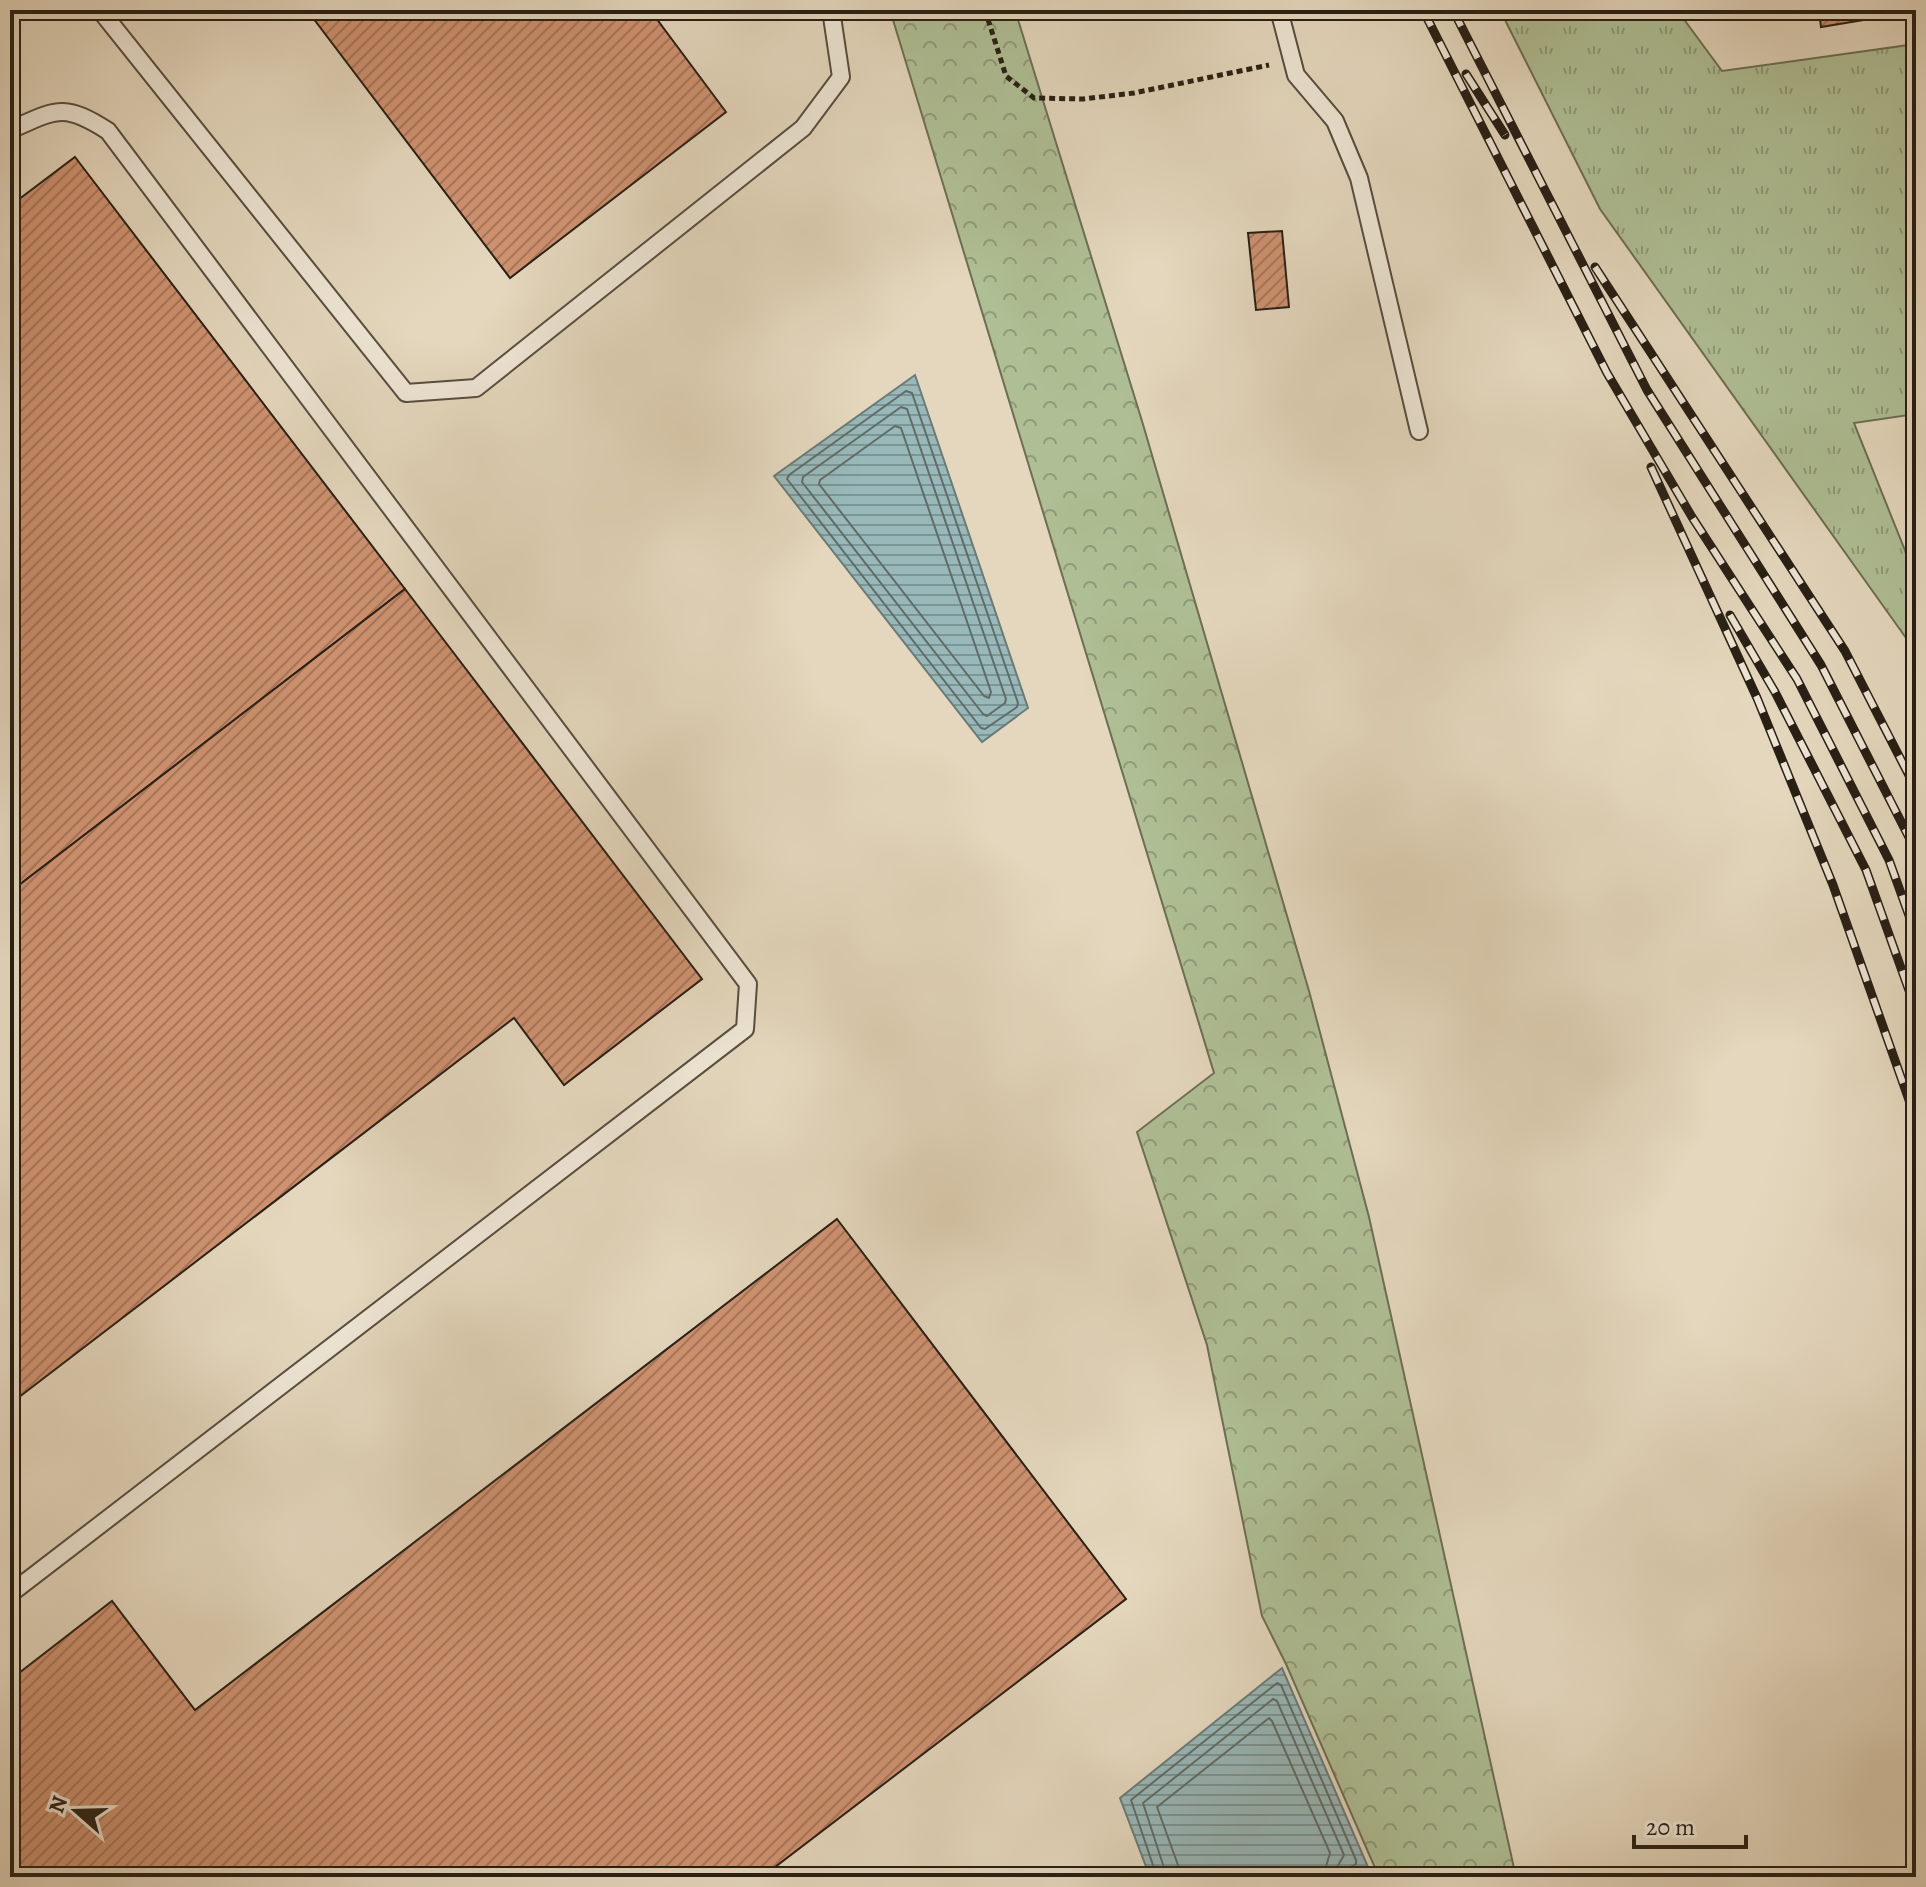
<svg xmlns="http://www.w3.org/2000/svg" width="1926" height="1887" font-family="Alegreya,serif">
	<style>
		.grass { fill: url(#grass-tufts); stroke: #6c6f55; stroke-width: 2 }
		.forest { fill: url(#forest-crowns); stroke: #6c6f55; stroke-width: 2 }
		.water { fill: url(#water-rules); stroke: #6b7b77; stroke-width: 2 }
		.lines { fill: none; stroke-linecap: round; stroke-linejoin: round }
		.shore { stroke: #606c67; stroke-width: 2 }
		.building { fill: url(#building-hatch); stroke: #281f15; stroke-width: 2 }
		.service-casing { stroke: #574d3f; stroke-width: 20 }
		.path { stroke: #281f15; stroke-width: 5; stroke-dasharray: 6 4; stroke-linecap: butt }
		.service { stroke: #ede5d4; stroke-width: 16 }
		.rail-casing { stroke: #281f15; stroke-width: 9 }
		.rail { stroke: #ede5d4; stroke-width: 6; stroke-dasharray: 18; stroke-linecap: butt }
	</style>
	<defs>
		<pattern id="grass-tufts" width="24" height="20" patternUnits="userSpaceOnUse" patternTransform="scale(2)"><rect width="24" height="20" fill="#afbf95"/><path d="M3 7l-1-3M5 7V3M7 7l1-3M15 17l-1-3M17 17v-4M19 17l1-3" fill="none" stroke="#8e9b78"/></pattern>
		<pattern id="forest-crowns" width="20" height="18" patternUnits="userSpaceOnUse" patternTransform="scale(2)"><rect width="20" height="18" fill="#afbf95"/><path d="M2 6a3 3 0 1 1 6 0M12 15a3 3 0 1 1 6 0" fill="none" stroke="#8e9b78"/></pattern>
		<pattern id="water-rules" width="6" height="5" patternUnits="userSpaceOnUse" patternTransform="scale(2)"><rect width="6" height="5" fill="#98b8b9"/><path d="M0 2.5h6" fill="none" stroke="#7c9595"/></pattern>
		<pattern id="building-hatch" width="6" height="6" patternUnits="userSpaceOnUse" patternTransform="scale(2)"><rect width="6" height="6" fill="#cf9270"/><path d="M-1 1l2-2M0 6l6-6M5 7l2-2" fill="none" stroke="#a8775b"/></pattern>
	</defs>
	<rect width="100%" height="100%" fill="#e4d7bd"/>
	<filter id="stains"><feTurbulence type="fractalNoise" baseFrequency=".0025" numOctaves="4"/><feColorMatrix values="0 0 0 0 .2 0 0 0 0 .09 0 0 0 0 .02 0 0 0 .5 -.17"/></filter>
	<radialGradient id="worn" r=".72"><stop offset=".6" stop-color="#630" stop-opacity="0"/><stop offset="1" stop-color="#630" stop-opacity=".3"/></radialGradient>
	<path class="grass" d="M1500,10H1677L1722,71L1916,44V414L1854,423L1916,578V652L1600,209Z"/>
	<path class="forest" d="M890,10H1015L1142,421L1309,991L1369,1217L1516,1877H1379L1286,1664L1262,1616L1207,1345L1137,1132L1214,1073Z"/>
	<g class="water">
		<path d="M915,375L1028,708L982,742L774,476Z"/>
		<path d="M1282,1668L1368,1867L1346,1877H1150L1120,1798Z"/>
	</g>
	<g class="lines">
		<g class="shore">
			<path d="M906,391L912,393L1018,703L1017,707L985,729L981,728L787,479L789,475Z"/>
			<path d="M901,407L907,409L1006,699L1005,703L987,716L983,714L802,482L803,477Z"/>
			<path d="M895,426L901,428L991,692L989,698L984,696L819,484L820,480Z"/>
			<path d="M1157,1877L1131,1800L1277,1683L1281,1685L1356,1860V1864L1347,1869L1345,1877"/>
			<path d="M1167,1877L1143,1803L1273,1699L1277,1701L1344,1855L1336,1869L1335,1877"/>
			<path d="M1179,1877L1178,1865L1157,1807L1269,1718L1272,1721L1330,1853L1323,1877"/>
		</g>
	</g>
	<g class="building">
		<path d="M307,10H650L726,112L510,278Z"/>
		<path d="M1819,10H1881L1882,17L1821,27Z"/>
		<path d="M75,157L405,589L10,892V206Z"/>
		<path d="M1282,231L1289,307L1256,310L1248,233Z"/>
		<path d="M405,589L702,979L564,1085L514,1018L10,1404V892Z"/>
		<path d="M837,1219L1126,1599L762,1877H10V1680L112,1601L195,1710Z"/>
	</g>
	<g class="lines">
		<defs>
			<g id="service">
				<path d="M100,10L406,393L476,388L803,128L841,77L831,10"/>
				<path d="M1279,10L1296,75L1335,121L1359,178L1419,431"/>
				<path d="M10,130C56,110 63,102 108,131L748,984L745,1029L10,1594"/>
			</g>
		</defs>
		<use href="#service" class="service-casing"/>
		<path class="path" d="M985,10L1006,76L1034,98L1083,99L1134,93L1269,65"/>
		<use href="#service" class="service"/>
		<defs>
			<g id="rail">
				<path d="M1423,10L1607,373L1692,517L1797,679L1889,860L1916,935"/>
				<path d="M1453,10L1647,390L1821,665L1916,851"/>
				<path d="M1466,74L1505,135"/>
				<path d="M1595,267L1845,651L1916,789"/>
				<path d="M1651,467L1757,698L1833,885L1909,1100L1916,1132"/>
				<path d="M1730,615L1775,692L1866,870L1916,1010"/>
			</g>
		</defs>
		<use href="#rail" class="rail-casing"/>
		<use href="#rail" class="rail"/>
	</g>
	<rect width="1926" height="1887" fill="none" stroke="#e4d7bd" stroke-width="40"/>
	<rect x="12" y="12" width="1902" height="1863" fill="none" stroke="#281f15" stroke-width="4"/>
	<rect x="20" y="20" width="1886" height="1847" fill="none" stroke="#281f15" stroke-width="2"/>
	<g transform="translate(76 1811) rotate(290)" stroke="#ede5d4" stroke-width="6" paint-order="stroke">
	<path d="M0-6L14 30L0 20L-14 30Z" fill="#281f15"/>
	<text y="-12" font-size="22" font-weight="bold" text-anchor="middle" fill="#281f15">N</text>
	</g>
	<path d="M1634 1835v12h112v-12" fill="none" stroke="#281f15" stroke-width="4"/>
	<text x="1646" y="1835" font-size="24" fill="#281f15" stroke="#ede5d4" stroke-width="6" paint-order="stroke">20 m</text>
	<rect width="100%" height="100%" filter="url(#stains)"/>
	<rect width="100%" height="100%" fill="url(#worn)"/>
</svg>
